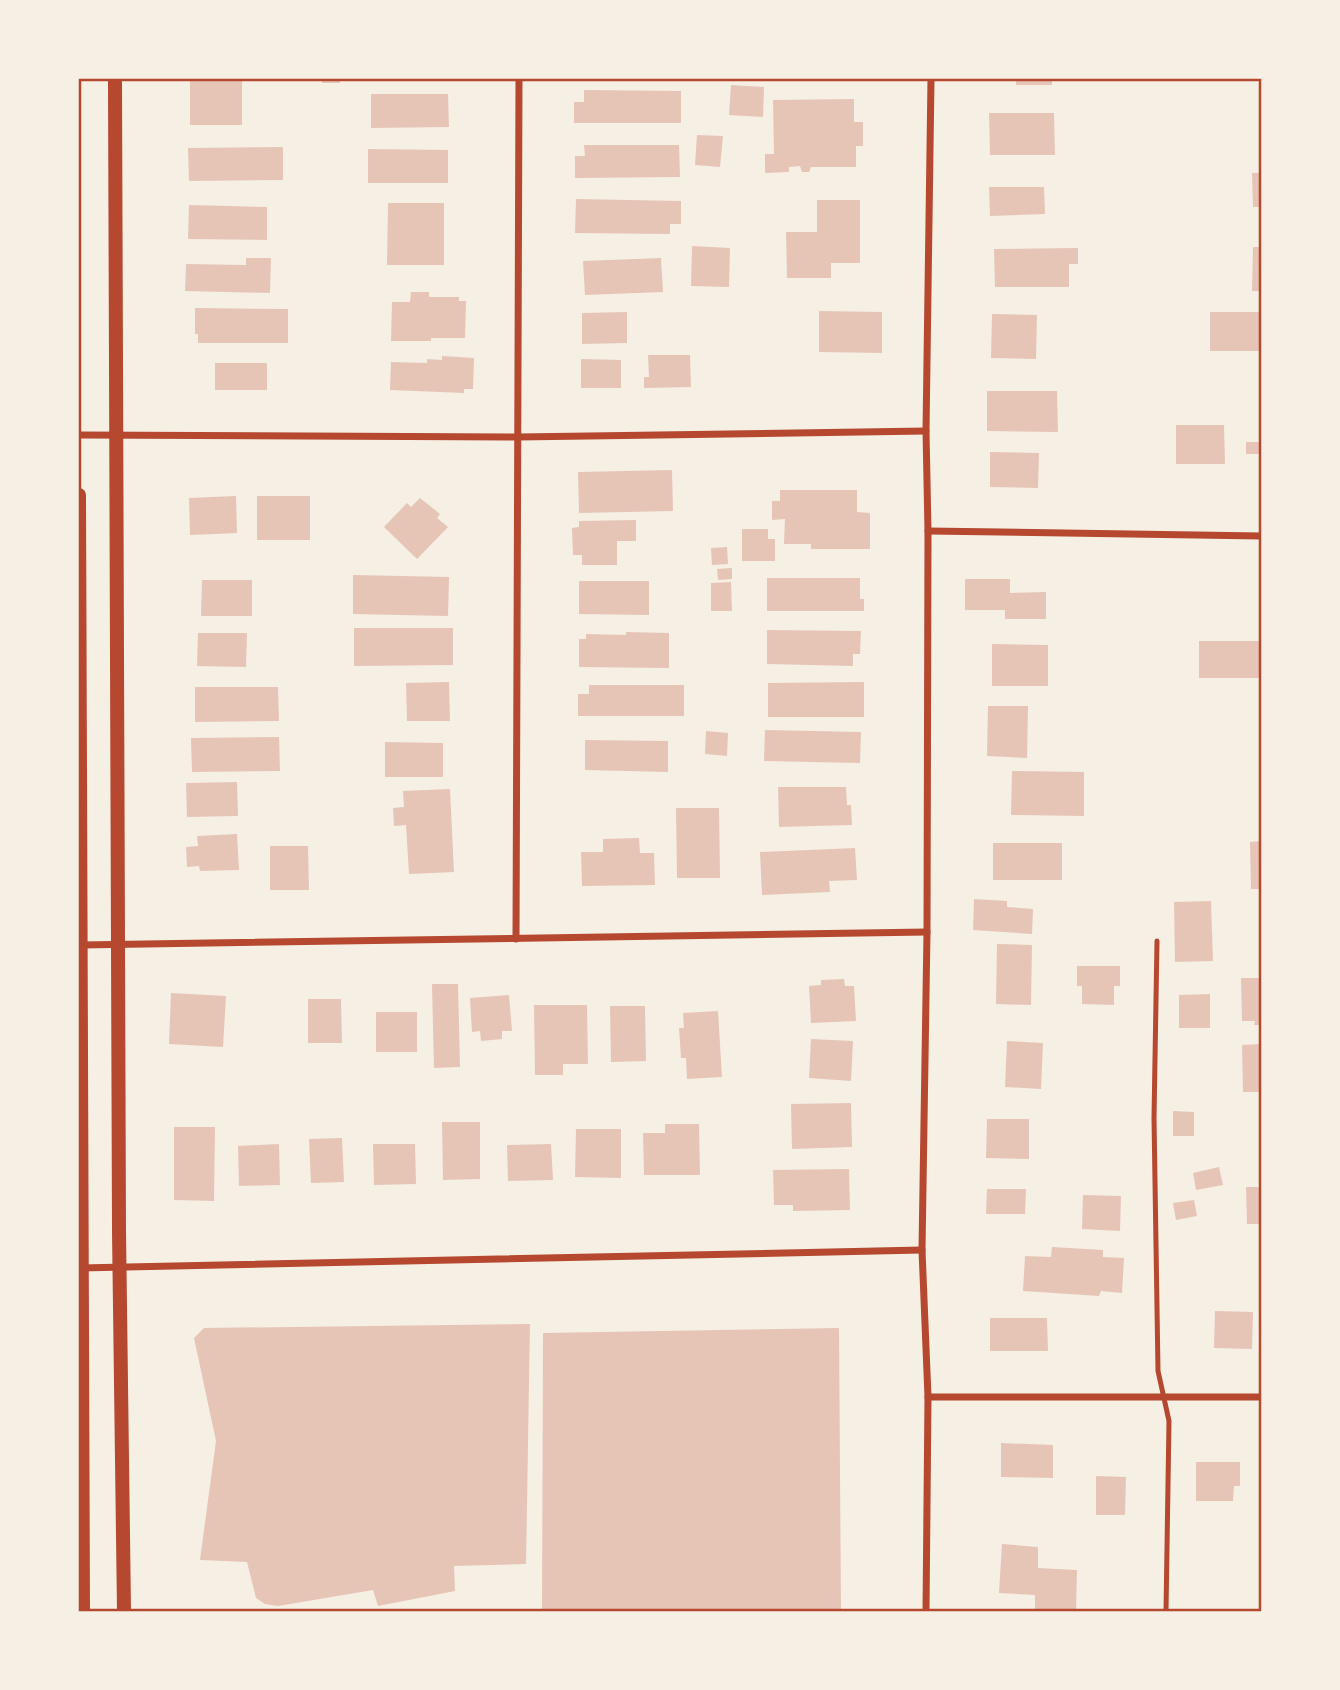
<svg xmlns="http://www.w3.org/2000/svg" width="1340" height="1690" font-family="Overpass,sans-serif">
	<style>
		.building { fill: #e6c5b7 }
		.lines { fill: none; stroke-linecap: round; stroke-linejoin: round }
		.service { stroke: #b5482f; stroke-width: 5 }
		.minor { stroke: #b5482f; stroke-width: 7 }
		.secondary { stroke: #b5482f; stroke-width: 14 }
		.neatline { fill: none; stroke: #b5482f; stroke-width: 2.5 }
	</style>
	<rect width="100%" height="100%" fill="#f6efe4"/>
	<g class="building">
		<rect x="190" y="79" width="52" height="46"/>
		<rect x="322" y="79" width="18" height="4"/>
		<rect x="1016" y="79" width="36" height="6"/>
		<path d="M731,85L764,87L763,117L729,115Z"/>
		<path d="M584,90L681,91V123H574V102H584Z"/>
		<path d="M371,94H448L449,127L371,128Z"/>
		<path d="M854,99V122H863V146H856V167H811L809,172H802L800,166L789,167V172L765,173V154H774L773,100Z"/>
		<path d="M989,113H1054L1055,155H990Z"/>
		<path d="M697,135L723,136L720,167L695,165Z"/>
		<path d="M584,145H679L680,177L575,178V156H585Z"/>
		<path d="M283,147V180L189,181L188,148Z"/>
		<path d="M368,149L448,150V183H368Z"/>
		<path d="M1252,173H1261V207H1253Z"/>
		<path d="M989,187H1044L1045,214L990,216Z"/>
		<path d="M576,199L681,201V224H670V234L575,233Z"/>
		<path d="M817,200H860V263H831V278H787L786,232H817Z"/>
		<path d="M388,203H444V265H387Z"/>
		<path d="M189,205L267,207V240L188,239Z"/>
		<path d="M692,246L730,248L729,287L691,286Z"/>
		<path d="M1253,247H1261V291H1252Z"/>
		<path d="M1078,248V264H1069V287H995L994,249Z"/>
		<path d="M246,258H271L270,293L185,291L186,264L246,265Z"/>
		<path d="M661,258L663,292L585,295L583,261Z"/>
		<path d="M411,292H429V297H459V301H466L465,338H431V341H391L392,302H410Z"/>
		<path d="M195,308L288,309V343H198V334H195Z"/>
		<path d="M819,311L882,312V353L819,352Z"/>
		<path d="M627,312V343L582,344V313Z"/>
		<rect x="1210" y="312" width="51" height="39"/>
		<path d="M992,314L1037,315L1036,359L991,358Z"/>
		<path d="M648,355H690L691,387L644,388V377H649Z"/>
		<path d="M442,356L474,358L473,389H464V393L390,390L391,362L427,363V359L442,360Z"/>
		<path d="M581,359L621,360V388H581Z"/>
		<rect x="215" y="363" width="52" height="27"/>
		<path d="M987,391H1057L1058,432L987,431Z"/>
		<path d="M1176,425H1224L1225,464H1176Z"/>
		<rect x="1246" y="442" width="14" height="12"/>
		<path d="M990,452L1039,453L1038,488L990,487Z"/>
		<path d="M672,470L673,511L579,513L578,472Z"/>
		<path d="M780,490H857V512L870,513V549H811V544H784L785,519L772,520V501H780Z"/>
		<path d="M236,496L237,533L190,535L189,498Z"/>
		<rect x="257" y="496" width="53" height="44"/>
		<path d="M420,498L440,514L437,518L448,527L417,559L384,527L407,503L411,507Z"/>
		<path d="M636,520V541H617V565H582V555H573L572,528L579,527V521Z"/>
		<path d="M742,529H768V539H775V561H742Z"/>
		<path d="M727,547L728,564L712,565L711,548Z"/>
		<path d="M732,568V579L718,580L717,569Z"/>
		<path d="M353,575L449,577L448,616L353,614Z"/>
		<path d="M767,578H860V599H864V611H767Z"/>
		<path d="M965,579H1010V593L1046,592V619H1005V610H965Z"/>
		<path d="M202,580H252V616H201Z"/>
		<path d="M579,581H649V615L579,614Z"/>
		<path d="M731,582L732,611H711V583Z"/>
		<path d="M354,628H453V665L354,666Z"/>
		<path d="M767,630L861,631L860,654H853V666L767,664Z"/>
		<path d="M626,632L669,633V668L579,667V639H586V634L626,635Z"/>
		<path d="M198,633H247L246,667L197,666Z"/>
		<rect x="1199" y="641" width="62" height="37"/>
		<path d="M992,644L1048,645V686H992Z"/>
		<path d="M449,682L450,721H407L406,683Z"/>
		<path d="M864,682V717H768V683Z"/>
		<path d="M589,685H684V716H578V694H589Z"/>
		<path d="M195,687H278L279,721L195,722Z"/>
		<path d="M988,706H1028L1027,758L987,756Z"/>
		<path d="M765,730L861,732L860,763L764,761Z"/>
		<path d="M706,731L728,733L727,756L705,754Z"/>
		<path d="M279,737L280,771L192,772L191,738Z"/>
		<path d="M585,740L668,741V772L585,770Z"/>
		<path d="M385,742L443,743V777H385Z"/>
		<path d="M1012,771L1084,772V816L1011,815Z"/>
		<path d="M237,782L238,816L187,817L186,783Z"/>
		<path d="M778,787H846L847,805H851L852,825L779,827Z"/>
		<path d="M450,789L454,872L409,874L406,825L394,826L393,808L404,807L403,791Z"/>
		<path d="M676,808H719L720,878H677Z"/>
		<path d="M237,834L239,870L200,871L199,866L187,867L186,847L198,846L197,836Z"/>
		<path d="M639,838L640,853H654L655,885L582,886L581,852H603V839Z"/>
		<path d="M1261,841V889H1251L1250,842Z"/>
		<rect x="993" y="843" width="69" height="37"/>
		<path d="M270,846H308L309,890H270Z"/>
		<path d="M855,848L857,880L829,881L830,892L762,895L760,852Z"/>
		<path d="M974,899L1007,901V907L1033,909L1032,934L973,930Z"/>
		<path d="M1211,901L1213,961L1175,962L1174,902Z"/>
		<path d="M997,944L1032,945L1031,1005L996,1004Z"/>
		<path d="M1077,966H1120V986H1114V1005L1082,1004V986H1077Z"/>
		<path d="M1241,978H1261V1025H1254L1255,1021H1242Z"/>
		<path d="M844,979L845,986H854L856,1021L811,1023L809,986L821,985V980Z"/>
		<path d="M432,984H458L460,1067L434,1068Z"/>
		<path d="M171,993L226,996L223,1047L169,1044Z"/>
		<path d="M1210,994V1028H1179V995Z"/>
		<path d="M509,995L512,1031H502V1039L481,1041L480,1031L472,1032L470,998Z"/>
		<path d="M308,999H341L342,1043H308Z"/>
		<path d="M534,1005H587L588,1064H563V1075H535Z"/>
		<path d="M610,1006H645L646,1061L611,1062Z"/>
		<path d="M718,1011L722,1077L687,1079L686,1058H681L679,1028H684L683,1013Z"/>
		<rect x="376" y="1012" width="41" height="40"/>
		<path d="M811,1039L853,1041L851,1081L809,1078Z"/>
		<path d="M1007,1041L1043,1043L1041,1089L1005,1087Z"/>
		<path d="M1261,1044V1092H1243L1242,1045Z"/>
		<path d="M851,1103L852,1147L792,1149L791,1104Z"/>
		<path d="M1173,1111L1194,1112V1136H1173Z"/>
		<path d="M987,1119H1029V1159L986,1158Z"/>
		<path d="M442,1122H480V1179L443,1180Z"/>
		<path d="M665,1124H699L700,1175H644L643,1133H665Z"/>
		<path d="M174,1127H215L214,1201L174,1200Z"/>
		<path d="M576,1129H621V1178L575,1177Z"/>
		<path d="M342,1138L344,1182L311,1183L309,1139Z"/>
		<path d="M279,1144L280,1185L239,1186L238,1146Z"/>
		<path d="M373,1144H415L416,1184L374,1185Z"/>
		<path d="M551,1144L553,1180L508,1181L507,1145Z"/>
		<path d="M1219,1167L1223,1185L1196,1190L1193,1173Z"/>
		<path d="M849,1169L850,1210L793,1211V1205H774L773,1170Z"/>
		<path d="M1246,1187H1261V1224H1247Z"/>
		<path d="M987,1189H1026L1025,1214H986Z"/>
		<path d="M1083,1195L1121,1196L1120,1231L1082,1229Z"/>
		<path d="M1194,1200L1197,1216L1176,1220L1173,1203Z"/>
		<path d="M1052,1247L1103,1250V1257L1124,1258L1122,1293L1101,1291L1099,1296L1023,1291L1025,1256L1051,1257Z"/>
		<path d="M1215,1311L1253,1312L1252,1349L1214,1348Z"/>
		<path d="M990,1318H1047L1048,1351H990Z"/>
		<path d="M530,1324L526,1564L454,1566L455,1591L378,1606L373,1590L278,1606L265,1604L256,1598L247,1562L200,1560L216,1441L194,1338L204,1328Z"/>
		<path d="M839,1328L841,1611H542L543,1333Z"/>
		<path d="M1001,1443L1053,1445V1478L1001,1477Z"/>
		<path d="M1196,1462H1240V1486H1234L1233,1501H1196Z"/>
		<path d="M1096,1476L1126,1477L1125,1515H1096Z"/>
		<path d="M1002,1544L1038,1547V1568L1077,1570L1076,1611H1035V1595L999,1593Z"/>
	</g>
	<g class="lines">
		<path class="service" d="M1157,941L1154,1118L1158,1371L1169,1421L1166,1611"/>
		<g class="minor">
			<path d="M79,435L518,437L926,431"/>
			<path d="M928,531L1261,536"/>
			<path d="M516,939L519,79"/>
			<path d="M81,945L927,932"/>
			<path d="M80,1268L922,1250"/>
			<path d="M928,1397H1261"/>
			<path d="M926,1611L928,1397L922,1250L927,932L928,531L926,431L931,79"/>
		</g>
		<g class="secondary">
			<path d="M115,79L119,1231L124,1611"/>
			<path d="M79,495L83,1611"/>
		</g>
	</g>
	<rect width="1340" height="1690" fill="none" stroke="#f6efe4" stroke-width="161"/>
	<rect x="80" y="80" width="1180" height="1530" class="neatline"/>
</svg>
